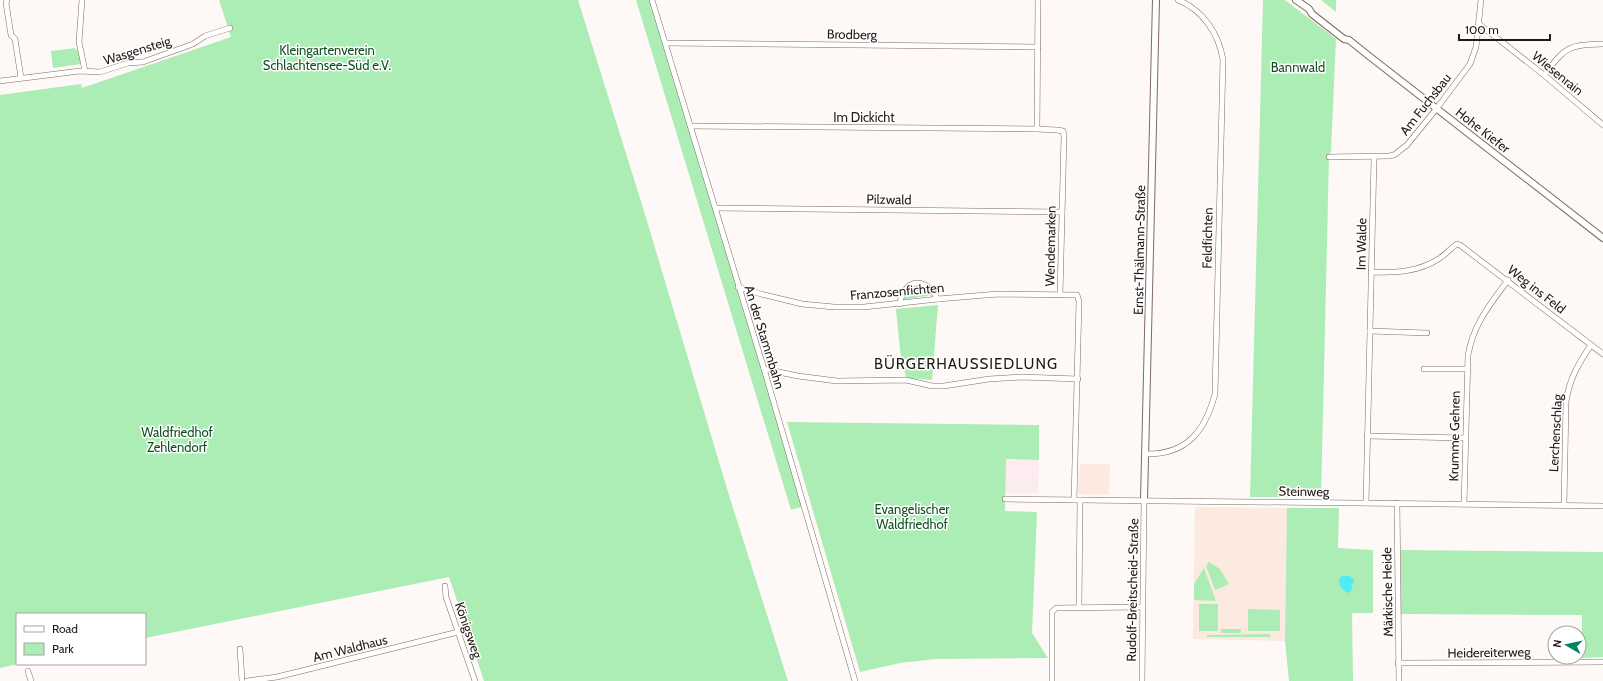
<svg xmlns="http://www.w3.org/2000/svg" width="1603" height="681" font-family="Cabin,sans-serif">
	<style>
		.commercial { fill: #fcecef }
		.built { fill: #fce9df }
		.green { fill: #abedb5 }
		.water { fill: #4eecf7 }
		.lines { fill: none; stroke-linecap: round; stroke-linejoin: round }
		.minor-casing { stroke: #7f6a5f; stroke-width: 6 }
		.tertiary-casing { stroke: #7f6a5f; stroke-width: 8 }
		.minor { stroke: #fff; stroke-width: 5 }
		.tertiary { stroke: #fff; stroke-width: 6 }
		.labels { text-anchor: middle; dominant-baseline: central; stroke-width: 3; stroke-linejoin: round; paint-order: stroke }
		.street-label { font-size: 13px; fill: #221a15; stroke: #fff }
		.park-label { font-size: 13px; fill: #125024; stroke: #fff }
		.quarter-label { font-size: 15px; letter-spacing: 1px; fill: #221a15; stroke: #fff }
	</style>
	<rect width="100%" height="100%" fill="#fef9f7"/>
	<path class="commercial" d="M1006,459L1039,460L1038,494L1005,493Z"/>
	<g class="built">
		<path d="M1080,464H1110L1109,495L1078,494Z"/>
		<path d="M1195,507L1287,508L1285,641L1193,639Z"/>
	</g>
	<g class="green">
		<path d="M219,0H578L644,211L728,492L788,681H484L449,577L145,638V614H17L18,664L0,668V95L81,84L82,88L231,37Z"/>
		<path d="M636,0H652L804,506L791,510Z"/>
		<path d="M1263,0H1285L1336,39L1331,151L1329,157L1321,497H1250Z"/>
		<path d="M1321,0H1336V12Z"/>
		<path d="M75,48L76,50H78L81,64L53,68L51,51Z"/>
		<path d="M923,286L930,290L932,295L902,300L909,288L914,287Z"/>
		<path d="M938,305L932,380L906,378L900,351L896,309Z"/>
		<path d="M787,422L1039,425V460L1006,459L1005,511L1037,512L1032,633L1048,658L936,659L900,663L860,672Z"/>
		<path d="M1287,508H1339L1338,548L1373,550V613H1352L1353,681H1289L1285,641Z"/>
		<path d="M1401,550L1603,552V657L1582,658V615L1401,614Z"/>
		<path d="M1209,562L1220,569L1229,584L1215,590L1206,566Z"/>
		<path d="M1204,568L1216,601L1194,600V584Z"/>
		<rect x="1199" y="604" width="19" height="27"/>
		<path d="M1248,609L1280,610V631H1248Z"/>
		<rect x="1221" y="629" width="20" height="4"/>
		<path d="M1270,634V637H1207V635Z"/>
	</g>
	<path class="water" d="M1342,576H1349L1354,579L1351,591L1348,593C1342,590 1339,586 1339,579Z"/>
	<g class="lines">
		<defs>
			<g id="minor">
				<path d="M7,0L6,3L11,35L15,39L21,78"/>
				<path d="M82,0L79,42L85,71"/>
				<path d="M652,0L764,369L855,681"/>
				<path d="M1479,24L1544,75L1603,125"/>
				<path d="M666,43L1038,47"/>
				<path d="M1544,75C1566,47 1567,45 1603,44"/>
				<path d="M0,81L80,71L100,72L128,63L143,62L193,44L205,36L230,28"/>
				<path d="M690,126L1037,129L1057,130L1063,131L1064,136L1060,295"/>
				<path d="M1037,129L1038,0"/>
				<path d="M1329,157L1389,156L1394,155L1407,145L1437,108L1470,64L1476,47L1481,0"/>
				<path d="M716,208L1062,212"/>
				<path d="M1371,272C1396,273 1419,272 1440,258C1446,254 1451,248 1457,244L1460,245L1603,354"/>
				<path d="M738,287L761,294L802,304L834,307H864L938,299L998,294L1077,295L1079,301L1074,500"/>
				<path d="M900,304C901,291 911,278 925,285C931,287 934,294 938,299"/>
				<path d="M1370,331L1427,333"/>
				<path d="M764,369L798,376L837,381L906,380L932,386H944L989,379L1021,377L1078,379"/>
				<path d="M1424,369H1467"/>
				<path d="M1367,436L1465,438"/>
				<path d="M1145,454C1187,455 1205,431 1215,394L1223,60C1219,34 1203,10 1178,0"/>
				<path d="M1005,499L1603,506"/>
				<path d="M1366,503L1374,158"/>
				<path d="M1397,503L1399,681"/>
				<path d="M1464,504L1468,355C1474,323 1489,306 1508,280"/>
				<path d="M1564,505L1566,402C1569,380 1578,364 1591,345"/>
				<path d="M445,586L446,597L475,681"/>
				<path d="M1079,607L1080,500"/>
				<path d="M240,649L242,681"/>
				<path d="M1398,663L1603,662"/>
				<path d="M28,671L31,681"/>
				<path d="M247,681L277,677L458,632"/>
				<path d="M1052,681V612L1056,608L1142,607"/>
				<path d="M1142,681L1144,500"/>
			</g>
			<g id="tertiary">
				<path d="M1296,0L1309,9L1312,14L1344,39L1349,40L1369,56L1603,238"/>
				<path d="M1144,500L1156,0"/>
			</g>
		</defs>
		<use href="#minor" class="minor-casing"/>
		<use href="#tertiary" class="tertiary-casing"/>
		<use href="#minor" class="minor"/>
		<use href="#tertiary" class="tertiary"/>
	</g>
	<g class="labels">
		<g class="street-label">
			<text transform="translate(852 34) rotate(1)">Brodberg</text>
			<text transform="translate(137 50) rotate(-17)">Wasgensteig</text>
			<text transform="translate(1558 73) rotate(39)">Wiesenrain</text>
			<text transform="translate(1425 104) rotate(-52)">Am Fuchsbau</text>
			<text x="864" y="117">Im Dickicht</text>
			<text transform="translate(1483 130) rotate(38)">Hohe Kiefer</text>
			<text transform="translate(889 199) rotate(1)">Pilzwald</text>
			<text transform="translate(1207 238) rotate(-89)">Feldfichten</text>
			<text transform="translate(1361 244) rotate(-89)">Im Walde</text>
			<text transform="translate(1050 246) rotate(-89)">Wendemarken</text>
			<text transform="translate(1139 250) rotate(-89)">Ernst-Thälmann-Straße</text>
			<text transform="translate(1537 289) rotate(38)">Weg ins Feld</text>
			<text transform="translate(897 291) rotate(-5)">Franzosenfichten</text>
			<text transform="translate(765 337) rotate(73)">An der Stammbahn</text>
			<text transform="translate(1555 433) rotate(-87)">Lerchenschlag</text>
			<text transform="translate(1454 436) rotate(-89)">Krumme Gehren</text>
			<text transform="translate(1304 491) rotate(1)">Steinweg</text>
			<text transform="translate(1132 590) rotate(-89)">Rudolf-Breitscheid-Straße</text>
			<text transform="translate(1387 592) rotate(-91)">Märkische Heide</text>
			<text transform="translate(469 630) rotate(71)">Königsweg</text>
			<text transform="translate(350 648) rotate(-14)">Am Waldhaus</text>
			<text transform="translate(1489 652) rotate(-1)">Heidereiterweg</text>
		</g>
		<g class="park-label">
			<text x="327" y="50">Kleingartenverein<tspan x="327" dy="15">Schlachtensee-Süd e.V.</tspan></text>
			<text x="1298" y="67">Bannwald</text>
			<text x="177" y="432">Waldfriedhof<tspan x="177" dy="15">Zehlendorf</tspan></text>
			<text x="912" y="509">Evangelischer<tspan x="912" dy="15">Waldfriedhof</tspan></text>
		</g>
		<g class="quarter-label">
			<text x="966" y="364">BÜRGERHAUSSIEDLUNG</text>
		</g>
	</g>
	<rect x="16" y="613" width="130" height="52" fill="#ffffff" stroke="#a7a3a1"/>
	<rect x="24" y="626" width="20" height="6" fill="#ffffff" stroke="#a7a3a1"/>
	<text x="52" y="633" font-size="12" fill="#221a15">Road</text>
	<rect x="24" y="643" width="20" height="12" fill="#abedb5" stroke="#a7a3a1"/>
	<text x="52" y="653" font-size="12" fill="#221a15">Park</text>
	<g transform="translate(1567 645) rotate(279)"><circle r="19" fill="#ffffff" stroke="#a7a3a1"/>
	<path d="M0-3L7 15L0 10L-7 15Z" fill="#008364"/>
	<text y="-6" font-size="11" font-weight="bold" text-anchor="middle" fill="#221a15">N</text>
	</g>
	<path d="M1459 34v6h91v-6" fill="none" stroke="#221a15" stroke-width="2"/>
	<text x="1465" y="34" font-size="12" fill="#221a15" stroke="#ffffff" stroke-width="3" paint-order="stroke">100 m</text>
</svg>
